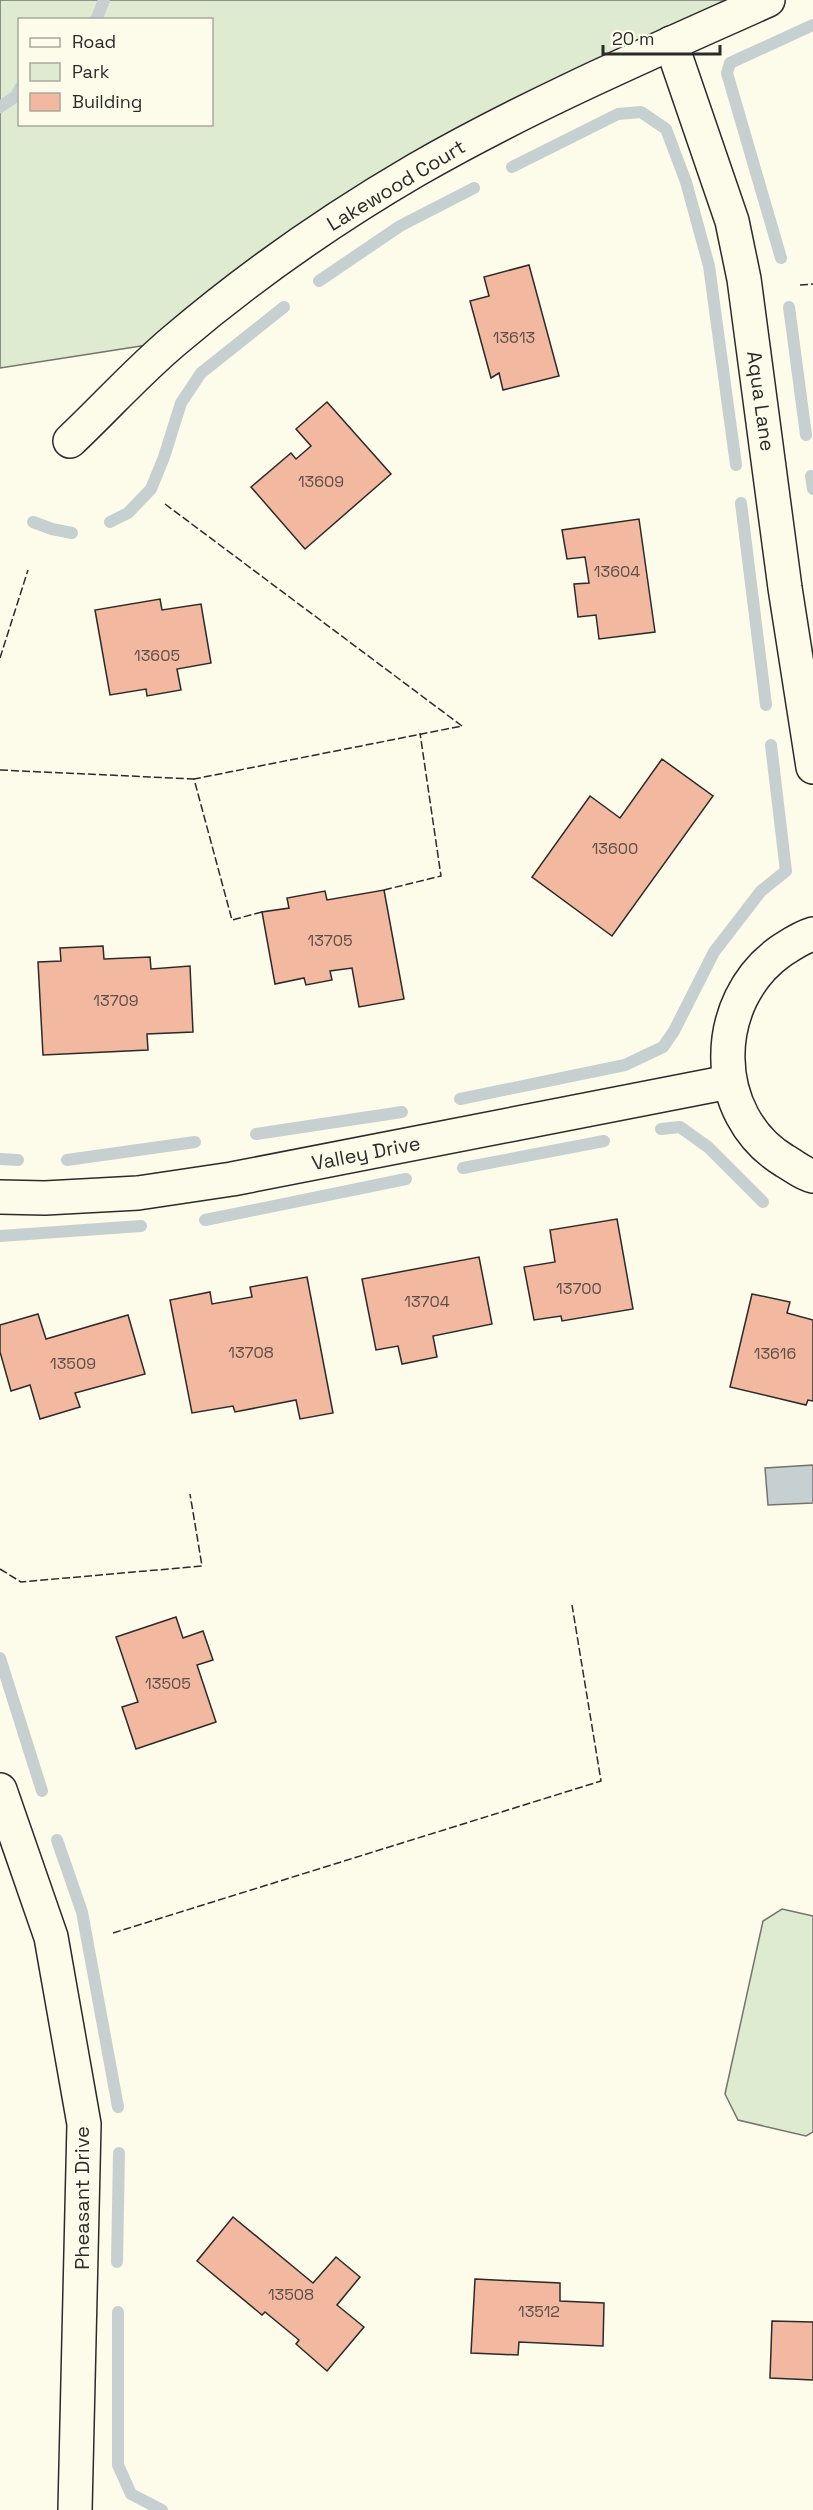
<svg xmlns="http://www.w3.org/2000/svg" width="813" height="2510" font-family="'Space Grotesk',sans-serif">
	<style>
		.green { fill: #deebd1; stroke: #74746e; stroke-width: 1.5; fill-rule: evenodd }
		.water { fill: #c7d0d0; stroke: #74746e; stroke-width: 1.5 }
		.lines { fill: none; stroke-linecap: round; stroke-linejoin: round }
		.stream { stroke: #c7d0d0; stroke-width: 12 }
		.building { fill: #f2b8a0; stroke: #2b2b2b; stroke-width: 1.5 }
		.minor-casing { stroke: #2b2b2b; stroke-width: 36 }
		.minor { stroke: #fdfbea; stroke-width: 33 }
		.fence { stroke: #2b2b2b; stroke-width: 1.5; stroke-dasharray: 8 3; stroke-linecap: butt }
		.labels { text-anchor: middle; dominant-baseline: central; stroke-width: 4.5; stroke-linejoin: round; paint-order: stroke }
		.number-label { font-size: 16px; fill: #5d4e48 }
		.street-label { font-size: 20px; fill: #2b2b2b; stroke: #fdfbea }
	</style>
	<rect width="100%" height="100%" fill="#fdfbea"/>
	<g class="green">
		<path d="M0,0H768L484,133L173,341L0,368ZM20,20H212V124H20Z"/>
		<path d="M782,1909L813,1916V2132L806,2136L738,2120L725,2094L763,1921Z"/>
	</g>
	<path class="water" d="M813,1465V1503L768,1505L765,1468Z"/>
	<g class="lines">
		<g class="stream">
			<path d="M96,20L104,0"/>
			<path d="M0,107L16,96L20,88"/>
			<path d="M512,167L618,114L641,112L666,129L686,182L709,266L736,465"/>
			<path d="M781,258L727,73L730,63L813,25"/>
			<path d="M319,281L400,226L474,188"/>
			<path d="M789,307L806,435"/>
			<path d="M811,476L813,489"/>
			<path d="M741,503L766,705"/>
			<path d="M33,522L52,529L72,533"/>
			<path d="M110,522L128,513L151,489L164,457L181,403L201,373L284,307"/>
			<path d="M460,1099L625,1065L663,1047L674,1031L714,952L761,891L786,871L771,745"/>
			<path d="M661,1129L680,1127L708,1147L763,1202"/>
			<path d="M256,1134L402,1112"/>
			<path d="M0,1159L18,1160"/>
			<path d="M67,1160L195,1142"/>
			<path d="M463,1168L604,1141"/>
			<path d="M205,1220L406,1179"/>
			<path d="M0,1236L141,1226"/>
			<path d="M0,1658L42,1791"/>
			<path d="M57,1840L82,1912L118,2107"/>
			<path d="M117,2262L119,2153"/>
			<path d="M118,2312V2465L131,2494L162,2510"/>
		</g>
	</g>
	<g class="building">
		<path d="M529,265L559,376L503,390L499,373L491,378L470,301L489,296L484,277Z"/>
		<path d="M327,402L391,474L305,549L251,487L291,453L296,459L311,446L296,429Z"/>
		<path d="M639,519L655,632L599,639L596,615L578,617L574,584L589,583L585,557L567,559L562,530Z"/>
		<path d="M160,599L162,610L201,604L211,663L177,669L181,690L147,696L146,689L110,695L95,610Z"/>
		<path d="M662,759L713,796L612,936L532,877L590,796L620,818Z"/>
		<path d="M384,890L404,999L359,1007L352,968L330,971L332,980L306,985L304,978L275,984L262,912L289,908L287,898L325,891L327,900Z"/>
		<path d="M103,946L104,959L150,957L151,969L190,966L193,1032L147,1034L148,1050L43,1055L38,962L61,961L60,948Z"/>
		<path d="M617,1219L633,1309L562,1321L561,1316L534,1320L524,1267L555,1262L550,1230Z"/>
		<path d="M479,1257L492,1324L433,1336L437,1357L402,1364L398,1346L376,1350L362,1279Z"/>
		<path d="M307,1277L333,1413L300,1419L296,1400L235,1412L233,1406L192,1413L170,1300L210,1292L212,1304L252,1297L250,1287Z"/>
		<path d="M752,1294L790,1302L787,1313L813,1320V1401L808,1400L806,1405L730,1387Z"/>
		<path d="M38,1314L46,1339L128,1315L145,1374L75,1393L80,1407L40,1419L30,1385L11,1391L0,1352V1325Z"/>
		<path d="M176,1617L183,1638L203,1631L213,1660L197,1665L216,1722L136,1749L122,1707L138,1702L116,1637Z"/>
		<path d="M233,2217L313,2283L336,2257L360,2277L337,2305L364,2327L327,2371L296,2344L299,2340L265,2312L262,2315L197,2261Z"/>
		<path d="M475,2279L560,2283V2301L604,2303L603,2346L519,2342L518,2355L471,2353Z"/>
		<path d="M772,2321L813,2322V2380L770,2378Z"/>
	</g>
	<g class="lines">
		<defs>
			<g id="minor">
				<path d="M671,43L732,221L744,279L785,588L813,767"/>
				<path d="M70,441C105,408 138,371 175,340C249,277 332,219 416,170C529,105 650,53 768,0"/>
				<path d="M813,934C800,938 792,944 781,951C710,1001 709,1115 785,1161C794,1166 803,1174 813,1176"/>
				<path d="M0,1197L45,1198L138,1193L232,1179L729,1082"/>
				<path d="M0,1790L51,1937L84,2124L75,2510"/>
			</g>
		</defs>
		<use href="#minor" class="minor-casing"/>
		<use href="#minor" class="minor"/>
		<g class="fence">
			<path d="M800,285L813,284"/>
			<path d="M165,504L462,726"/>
			<path d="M0,658L28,570"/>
			<path d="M0,770L194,779"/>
			<path d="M384,890L441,876L420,733"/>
			<path d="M262,912L232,920L194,779L462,726"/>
			<path d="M0,1569L21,1582L202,1566L190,1494"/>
			<path d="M113,1933L601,1781L572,1605"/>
		</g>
	</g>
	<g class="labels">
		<g class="number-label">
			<text x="514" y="337">13613</text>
			<text x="321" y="481">13609</text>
			<text x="617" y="571">13604</text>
			<text x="157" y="655">13605</text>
			<text x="615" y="848">13600</text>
			<text x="330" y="940">13705</text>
			<text x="116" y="1000">13709</text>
			<text x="579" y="1288">13700</text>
			<text x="427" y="1301">13704</text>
			<text x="251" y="1352">13708</text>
			<text x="775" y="1353">13616</text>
			<text x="73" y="1363">13509</text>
			<text x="168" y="1683">13505</text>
			<text x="291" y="2294">13508</text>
			<text x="539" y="2311">13512</text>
		</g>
		<g class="street-label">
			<text transform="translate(396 185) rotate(-31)">Lakewood Court</text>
			<text transform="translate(761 401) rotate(82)">Aqua Lane</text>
			<text transform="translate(366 1153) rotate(-11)">Valley Drive</text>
			<text transform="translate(82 2198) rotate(-90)">Pheasant Drive</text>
		</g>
	</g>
	<rect x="18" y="18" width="195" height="108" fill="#fdfbea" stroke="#a9a89e" stroke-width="1.5"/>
	<rect x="30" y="38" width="30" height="9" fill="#fdfbea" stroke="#a9a89e" stroke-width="1.5"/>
	<text x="72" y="48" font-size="18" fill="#2b2b2b">Road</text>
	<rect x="30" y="63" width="30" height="18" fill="#deebd1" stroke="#a9a89e" stroke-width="1.5"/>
	<text x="72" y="78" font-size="18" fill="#2b2b2b">Park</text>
	<rect x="30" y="93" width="30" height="18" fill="#f2b8a0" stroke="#a9a89e" stroke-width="1.5"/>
	<text x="72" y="108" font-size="18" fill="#2b2b2b">Building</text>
	<path d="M603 45v9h117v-9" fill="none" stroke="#2b2b2b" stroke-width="3"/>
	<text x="612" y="45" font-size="18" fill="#2b2b2b" stroke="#fdfbea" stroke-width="4.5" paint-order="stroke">20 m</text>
</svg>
